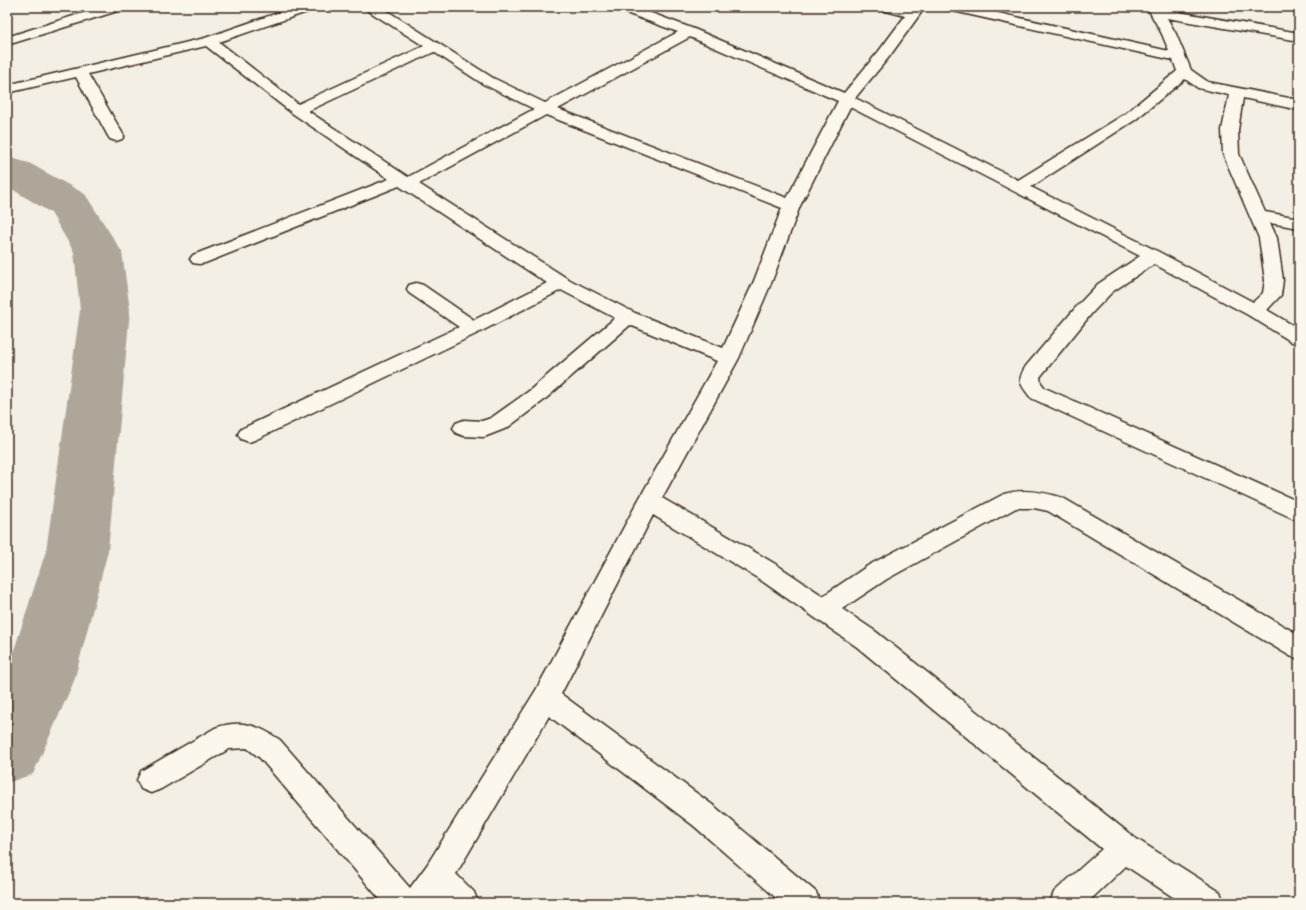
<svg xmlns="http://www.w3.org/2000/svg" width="1306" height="910" font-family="Caveat,sans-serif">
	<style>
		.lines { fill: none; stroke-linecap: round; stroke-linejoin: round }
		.river { fill: #afa69a; fill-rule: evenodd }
		.minor-casing { stroke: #3b2a1e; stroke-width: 3 }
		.minor { fill: #fbf7ec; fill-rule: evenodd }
	</style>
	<rect width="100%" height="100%" fill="#f3efe4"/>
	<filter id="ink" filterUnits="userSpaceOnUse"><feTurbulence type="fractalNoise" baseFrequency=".025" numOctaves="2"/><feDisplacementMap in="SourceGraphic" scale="8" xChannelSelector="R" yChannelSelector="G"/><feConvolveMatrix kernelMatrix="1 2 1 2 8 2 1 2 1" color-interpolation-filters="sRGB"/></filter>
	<g filter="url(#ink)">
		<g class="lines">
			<path class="river" d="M7,157L29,163L85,194L122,252L130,310L108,551L74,681L33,774L7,783V672L46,551L80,310L74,252L51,213L7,186Z"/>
			<defs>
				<g id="minor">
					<path d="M102,7H123L121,10L7,45V37Z"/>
					<path d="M295,7H315L313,10L219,42L298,104L424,46L367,10L365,7H381L493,78L545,103L678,32L618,10L616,7H635L694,29L844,93L879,51L905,16L882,10L880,7H902L910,9L911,7H925L889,57L855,98L1018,180L1125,114L1177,71L1173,60L953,11L948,10L946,7H971L1169,51L1162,34L1147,7H1161L1162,9L1299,33V41L1167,18L1176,34L1191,70L1208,82L1299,100V110L1243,98L1238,130L1239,154L1265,212L1299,218V228L1270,223L1277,238L1283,280L1281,295L1267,310L1299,329V344L1292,342L1248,315L1154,264L1112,292L1092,313L1040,377L1041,383L1045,388L1299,502V521L1031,398C1021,385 1016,381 1026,366L1078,305L1098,284L1140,256L850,107L800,206L772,281L739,358L662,498L777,565L823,596L869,565L1004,494C1024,488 1044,492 1063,498L1299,635V659L1290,656L1048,511L1034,508H1016L887,579L842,609L875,631L1135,838L1220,892L1224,903H1182L1126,866L1087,903H1050L1054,892L1102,849L857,647L759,579L653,515L561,694L714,806L816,892L820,903H782L694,826L549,716L456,874L474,892L478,903H442L439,900L437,903H383L260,758L247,748L229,749L161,789L151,793L141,789L137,780L141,771L215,728C241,719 258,725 280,740L410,888L427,865L536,690L638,501L717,361L630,325L543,401L507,428L484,437L464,436L456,433L453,428L456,423L464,420L482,421L491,418L529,391L615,318L561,290L480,332L257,439L249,442L241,439L238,434L241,429L459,327L409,293L407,289L409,285L416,283L423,285L474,320L547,283L399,186L205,263L199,264L193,263L190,259L193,255L389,179L292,113L206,46L88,74L124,136L122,139L116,141L110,139L108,136L76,77L7,93V85L205,38ZM690,37L838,101L787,198L558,109ZM434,52L483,84L534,109L408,177L308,111ZM1185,79L1198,88L1229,95L1222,130L1223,154L1259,238L1265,280L1263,293L1253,302L1159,252L1031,187L1135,120ZM546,115L782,208L754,281L723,348L635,313L568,279L419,184Z"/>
				</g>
			</defs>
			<use href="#minor" class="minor-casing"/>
			<use href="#minor" class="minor"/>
		</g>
	</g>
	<rect width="1306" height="910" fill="none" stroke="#fbf7ec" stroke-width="24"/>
	<rect x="12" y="12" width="1282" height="886" fill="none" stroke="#3b2a1e" stroke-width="1.5" filter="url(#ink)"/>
</svg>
